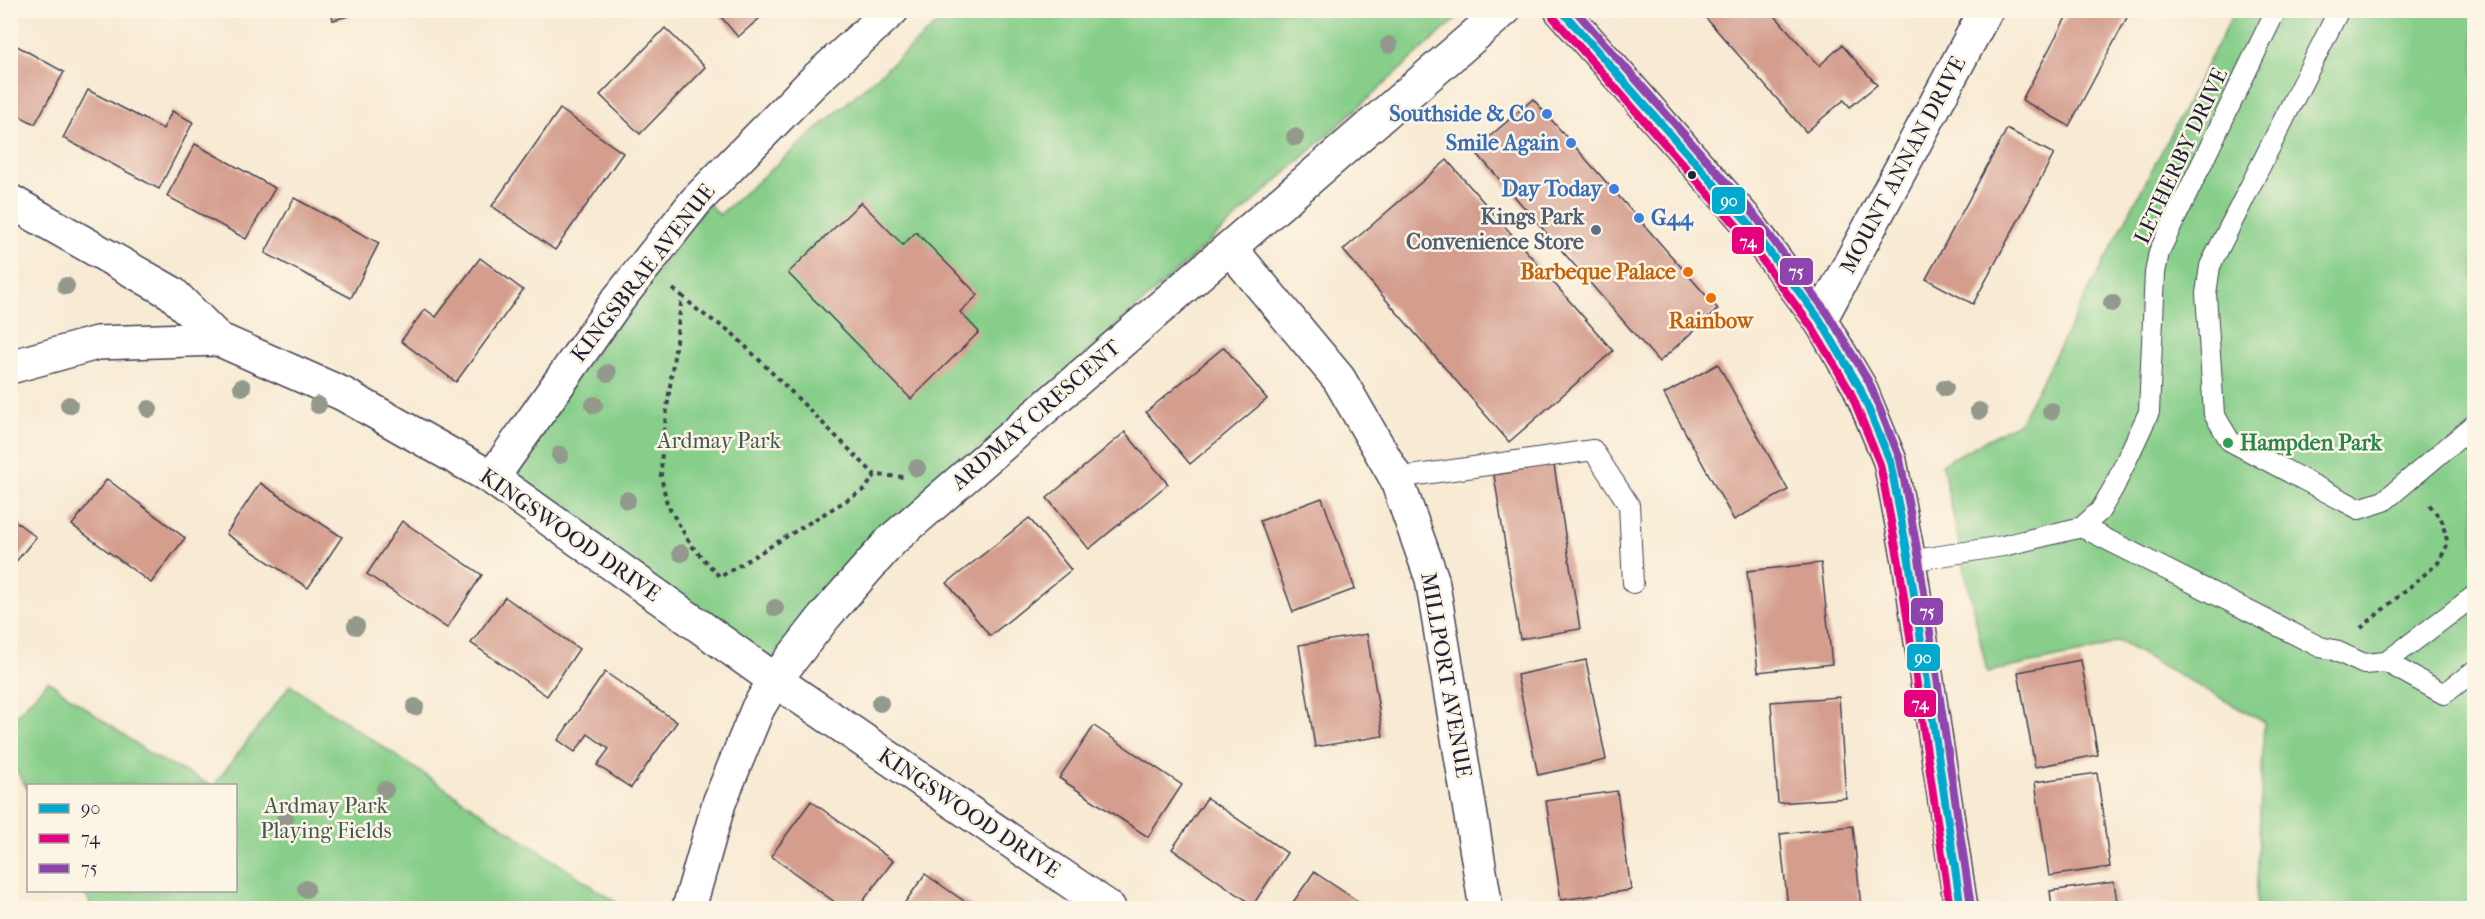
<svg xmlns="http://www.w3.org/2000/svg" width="2485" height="919" font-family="'IM FELL French Canon',serif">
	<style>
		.green { fill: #86ce89; stroke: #547862; stroke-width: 1.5 }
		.building { fill: #d49d8e }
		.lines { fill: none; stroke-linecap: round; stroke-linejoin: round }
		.lane-casing { stroke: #424052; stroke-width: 22 }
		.street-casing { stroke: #424052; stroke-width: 36 }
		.primary-casing { stroke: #424052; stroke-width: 36 }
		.path { stroke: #424052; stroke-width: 4; stroke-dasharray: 4.5 4.5; stroke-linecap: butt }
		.lane { stroke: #fff; stroke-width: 20 }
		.street { stroke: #fff; stroke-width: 33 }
		.primary { stroke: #fff; stroke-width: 33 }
		.bus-1-casing { stroke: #fcf5e5; stroke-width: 12 }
		.bus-2-casing { stroke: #fcf5e5; stroke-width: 12 }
		.bus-3-casing { stroke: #fcf5e5; stroke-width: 12 }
		.bus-1 { stroke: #00a9ce; stroke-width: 8 }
		.bus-2 { stroke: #e5007d; stroke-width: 8 }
		.bus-3 { stroke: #8e44ad; stroke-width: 8 }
		.tree { fill: #93998c }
		.shop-dot { fill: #3f7fe0; stroke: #fcf5e5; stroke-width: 2 }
		.bus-dot { fill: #22223b; stroke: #fcf5e5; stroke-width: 2 }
		.service-dot { fill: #5c6f8a; stroke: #fcf5e5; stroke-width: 2 }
		.food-dot { fill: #e8710a; stroke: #fcf5e5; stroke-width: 2 }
		.leisure-dot { fill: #2e9e5b; stroke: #fcf5e5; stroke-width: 2 }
		.labels { text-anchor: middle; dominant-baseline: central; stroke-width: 5; stroke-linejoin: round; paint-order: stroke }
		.shop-label { font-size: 22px; font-weight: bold; fill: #366cbe; stroke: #fcf5e5; text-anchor: end }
		.street-label { font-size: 22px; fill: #22223b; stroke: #fcf5e5 }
		.service-label { font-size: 22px; font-weight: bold; fill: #4e5e75; stroke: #fcf5e5; text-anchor: end }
		.food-label { font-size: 22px; font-weight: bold; fill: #c56008; stroke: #fcf5e5; text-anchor: end }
		.park-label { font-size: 22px; fill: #405652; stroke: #fcf5e5 }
		.leisure-label { font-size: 22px; font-weight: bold; fill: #27864d; stroke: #fcf5e5; text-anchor: start }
		.line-badge { stroke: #fcf5e5; stroke-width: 2 }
		.badge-label { font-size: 16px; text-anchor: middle; font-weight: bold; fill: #fff }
	</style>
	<rect width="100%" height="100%" fill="#fcf5e5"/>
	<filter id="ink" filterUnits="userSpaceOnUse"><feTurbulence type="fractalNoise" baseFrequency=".0167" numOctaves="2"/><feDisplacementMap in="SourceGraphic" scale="12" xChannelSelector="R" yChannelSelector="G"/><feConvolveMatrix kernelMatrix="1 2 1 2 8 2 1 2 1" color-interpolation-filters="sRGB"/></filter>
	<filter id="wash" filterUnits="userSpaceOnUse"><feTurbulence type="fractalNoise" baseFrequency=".008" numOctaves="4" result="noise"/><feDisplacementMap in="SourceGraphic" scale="24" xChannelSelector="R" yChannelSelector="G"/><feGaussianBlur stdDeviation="1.35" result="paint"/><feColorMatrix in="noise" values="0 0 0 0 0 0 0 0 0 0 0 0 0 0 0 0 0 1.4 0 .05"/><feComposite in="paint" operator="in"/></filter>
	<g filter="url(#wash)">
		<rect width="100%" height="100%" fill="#f8ead3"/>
		<g class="green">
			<path d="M952,11H1456V19L957,470L771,671L503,475L708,203L719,215Z"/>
			<path d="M2235,11H2474V905L2256,908L2264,722L2118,641L2092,651L1987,672L1942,464L2020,422Z"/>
			<path d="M48,681L153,756L211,785L28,786V790L11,761V721Z"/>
			<path d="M290,685L625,908H92L84,891L236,890V786L214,785Z"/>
		</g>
		<g id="blocks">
			<g class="building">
				<path d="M331,10H369V11L333,20Z"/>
				<path d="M715,10H769L738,37Z"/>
				<path d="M1699,10H1770L1819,66L1842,45L1877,85L1850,107L1844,100L1806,132Z"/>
				<path d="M2070,10H2131L2069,126L2022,100Z"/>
				<path d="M665,28L705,67L640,134L600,95Z"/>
				<path d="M10,42L64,72L35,124L10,111Z"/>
				<path d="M88,90L163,129L172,111L193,122L159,189L63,138Z"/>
				<path d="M1533,99L1718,309L1659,362L1474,150Z"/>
				<path d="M560,109L623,153L555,250L492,206Z"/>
				<path d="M2007,129L2054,154L1973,304L1926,279Z"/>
				<path d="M195,144L275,188L246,239L167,196Z"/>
				<path d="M1447,160L1613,351L1509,442L1343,250Z"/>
				<path d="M294,198L379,243L351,298L265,253Z"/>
				<path d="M861,202L903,245L916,232L978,295L960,312L979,332L911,399L788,273Z"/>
				<path d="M480,258L523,290L456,382L401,341L425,309L436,317Z"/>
				<path d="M1224,347L1267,399L1190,464L1146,412Z"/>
				<path d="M1718,364L1788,490L1734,520L1664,394Z"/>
				<path d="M1125,432L1168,484L1089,549L1047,498Z"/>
				<path d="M1554,465L1580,629L1520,639L1494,475Z"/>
				<path d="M107,479L185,538L151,583L72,525Z"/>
				<path d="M260,483L342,537L308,588L226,534Z"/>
				<path d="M1322,498L1355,589L1293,612L1260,521Z"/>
				<path d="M10,517L36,537L10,569Z"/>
				<path d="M1029,518L1071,570L990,636L947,583Z"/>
				<path d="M402,521L482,575L447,628L367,574Z"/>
				<path d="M1821,563L1832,664L1758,672L1747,571Z"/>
				<path d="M505,597L579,649L547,696L471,643Z"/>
				<path d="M1367,634L1383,736L1315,747L1299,645Z"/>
				<path d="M1586,660L1606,760L1538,775L1517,675Z"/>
				<path d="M2081,660L2098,755L2035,767L2018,672Z"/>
				<path d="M605,672L677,722L631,788L597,765L609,749L588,734L575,752L558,740Z"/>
				<path d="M1839,697L1846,798L1778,803L1771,702Z"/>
				<path d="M1094,726L1182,785L1148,837L1059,778Z"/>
				<path d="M2097,773L2110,867L2049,876L2035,782Z"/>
				<path d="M1617,791L1631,890L1561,900L1546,801Z"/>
				<path d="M1207,798L1287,853L1253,905L1172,849Z"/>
				<path d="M811,801L893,861L858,908H843L771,856Z"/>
				<path d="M1853,826L1861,908H1788L1780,834Z"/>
				<path d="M1314,872L1368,908H1289Z"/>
				<path d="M925,874L974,908H901Z"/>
				<path d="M2114,882L2118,908H2052L2050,891Z"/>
			</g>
		</g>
	</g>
	<g filter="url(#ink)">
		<use href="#blocks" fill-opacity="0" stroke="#424052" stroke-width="1.5"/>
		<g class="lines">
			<defs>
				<g id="lane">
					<path d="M2339,10L2210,266L2206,294L2214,414L2230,441L2359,509L2384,501L2474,425"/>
					<path d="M1396,478L1593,450L1629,505L1633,583"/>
					<path d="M2082,527L2320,647L2334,650L2364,664L2386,662L2444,694L2474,671"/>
					<path d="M1909,561L2003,546L2082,527L2100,511L2114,487L2149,412L2155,273L2159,252L2276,10"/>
					<path d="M2386,662L2474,596"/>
				</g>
				<g id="street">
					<path d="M10,201L172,293L218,339L343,394L492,478L775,680L1109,908"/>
					<path d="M1230,248L1339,379L1396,478L1432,579L1486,908"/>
					<path d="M1820,320L1986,10"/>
					<path d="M10,367L97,343L218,339"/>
					<path d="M492,478L617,301L696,201L814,81L892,10"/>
					<path d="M689,908L719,803L758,708L775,680L825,616L892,540L1504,10"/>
				</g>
				<path id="primary" d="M1561,10L1745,219L1820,320L1859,386L1890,461L1909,561L1961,908"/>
			</defs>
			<use href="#lane" class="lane-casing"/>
			<use href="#street" class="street-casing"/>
			<use href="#primary" class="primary-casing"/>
			<g class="path">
				<path d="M673,289L682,296L662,446L661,476L667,504L691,545L720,577L865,489L875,475L905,477"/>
				<path d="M682,296L700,312L731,332L875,475"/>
				<path d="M2361,628L2438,563L2448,544L2442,521L2428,503"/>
			</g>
			<use href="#lane" class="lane"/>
			<use href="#street" class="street"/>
			<use href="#primary" class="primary"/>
			<defs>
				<path id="bus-1" d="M1561,10L1745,219L1820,320L1859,386L1890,461L1909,561L1961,908"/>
				<path id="bus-2" d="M1553,17L1737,226L1811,326L1850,391L1880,464L1899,563L1950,908"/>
				<path id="bus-3" d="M1575,10L1753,213L1828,314L1869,382L1900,459L1919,559L1971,906"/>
			</defs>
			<use href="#bus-1" class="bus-1-casing"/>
			<use href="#bus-2" class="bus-2-casing"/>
			<use href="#bus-3" class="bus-3-casing"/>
			<use href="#bus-1" class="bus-1"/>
			<use href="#bus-2" class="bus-2"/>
			<use href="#bus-3" class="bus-3"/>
		</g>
		<g class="tree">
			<circle cx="1389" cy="45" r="9"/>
			<circle cx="1295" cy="137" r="9"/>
			<circle cx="66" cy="286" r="9"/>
			<circle cx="2112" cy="303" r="9"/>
			<circle cx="608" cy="373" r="9"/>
			<circle cx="242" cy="387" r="9"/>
			<circle cx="1945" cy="388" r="9"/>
			<circle cx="69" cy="405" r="9"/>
			<circle cx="318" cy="405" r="9"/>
			<circle cx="594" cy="405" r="9"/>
			<circle cx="149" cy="409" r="9"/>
			<circle cx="1979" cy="411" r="9"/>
			<circle cx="2051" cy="411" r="9"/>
			<circle cx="560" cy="455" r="9"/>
			<circle cx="917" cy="468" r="9"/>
			<circle cx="627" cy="500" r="9"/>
			<circle cx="681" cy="553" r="9"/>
			<circle cx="775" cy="608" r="9"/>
			<circle cx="356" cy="626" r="9"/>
			<circle cx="880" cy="703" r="9"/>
			<circle cx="415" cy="707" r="9"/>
			<circle cx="385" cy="790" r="9"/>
			<circle cx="285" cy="819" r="9"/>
			<circle cx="306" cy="889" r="9"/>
		</g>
	</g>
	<g class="shop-dot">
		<circle cx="1547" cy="114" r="6"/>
		<circle cx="1571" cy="143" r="6"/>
		<circle cx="1614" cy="189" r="6"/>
		<circle cx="1639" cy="218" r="6"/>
	</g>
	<circle class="bus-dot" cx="1692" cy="175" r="5"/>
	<circle class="service-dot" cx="1596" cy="230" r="6"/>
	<g class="food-dot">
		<circle cx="1688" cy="272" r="6"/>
		<circle cx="1711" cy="298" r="6"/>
	</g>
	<circle class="leisure-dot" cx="2228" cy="443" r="6"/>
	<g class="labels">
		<g class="shop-label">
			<text x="1535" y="114">Southside &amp; Co</text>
			<text x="1559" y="143">Smile Again</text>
			<text x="1602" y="189">Day Today</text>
			<text x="1651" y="218" text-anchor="start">G44</text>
		</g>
		<g class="street-label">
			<text transform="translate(2181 156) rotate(-65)">LETHERBY DRIVE</text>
			<text transform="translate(1903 165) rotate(-62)">MOUNT ANNAN DRIVE</text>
			<text transform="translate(643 273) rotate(-52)">KINGSBRAE AVENUE</text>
			<text transform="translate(1036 415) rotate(-41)">ARDMAY CRESCENT</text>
			<text transform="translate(570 535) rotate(35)">KINGSWOOD DRIVE</text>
			<text transform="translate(1446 675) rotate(80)">MILLPORT AVENUE</text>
			<text transform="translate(969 813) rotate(34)">KINGSWOOD DRIVE</text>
		</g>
		<g class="service-label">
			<text x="1584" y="217">Kings Park<tspan x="1584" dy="25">Convenience Store</tspan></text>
		</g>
		<g class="food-label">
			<text x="1676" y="272">Barbeque Palace</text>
			<text x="1711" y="321" text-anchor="middle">Rainbow</text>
		</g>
		<g class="park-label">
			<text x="719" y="441">Ardmay Park</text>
			<text x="326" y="806">Ardmay Park<tspan x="326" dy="25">Playing Fields</tspan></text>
		</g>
		<g class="leisure-label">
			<text x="2240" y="443">Hampden Park</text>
		</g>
	</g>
	<g class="line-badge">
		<rect x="1711" y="186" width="35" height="29" rx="6" fill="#00a9ce"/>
		<rect x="1731" y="226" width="34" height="29" rx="6" fill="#e5007d"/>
		<rect x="1779" y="257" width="35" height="29" rx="6" fill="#8e44ad"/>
		<rect x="1910" y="597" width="34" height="29" rx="6" fill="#8e44ad"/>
		<rect x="1906" y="643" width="35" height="29" rx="6" fill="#00a9ce"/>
		<rect x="1903" y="689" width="34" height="29" rx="6" fill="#e5007d"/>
	</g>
	<g class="badge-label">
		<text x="1729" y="206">90</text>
		<text x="1748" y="247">74</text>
		<text x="1796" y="277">75</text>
		<text x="1927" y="617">75</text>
		<text x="1923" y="663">90</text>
		<text x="1920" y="709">74</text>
	</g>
	<rect width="2485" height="919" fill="none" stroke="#fcf5e5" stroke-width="36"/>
	<rect x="27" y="784" width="210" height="108" fill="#fcf5e5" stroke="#a5a1a1" stroke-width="1.5"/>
	<rect x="39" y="804" width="30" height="9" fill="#00a9ce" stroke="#a5a1a1" stroke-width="1.5"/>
	<text x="81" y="814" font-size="18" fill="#22223b">90</text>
	<rect x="39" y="834" width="30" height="9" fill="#e5007d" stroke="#a5a1a1" stroke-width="1.5"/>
	<text x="81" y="844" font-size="18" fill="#22223b">74</text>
	<rect x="39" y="864" width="30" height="9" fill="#8e44ad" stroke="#a5a1a1" stroke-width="1.5"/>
	<text x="81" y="874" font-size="18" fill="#22223b">75</text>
</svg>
